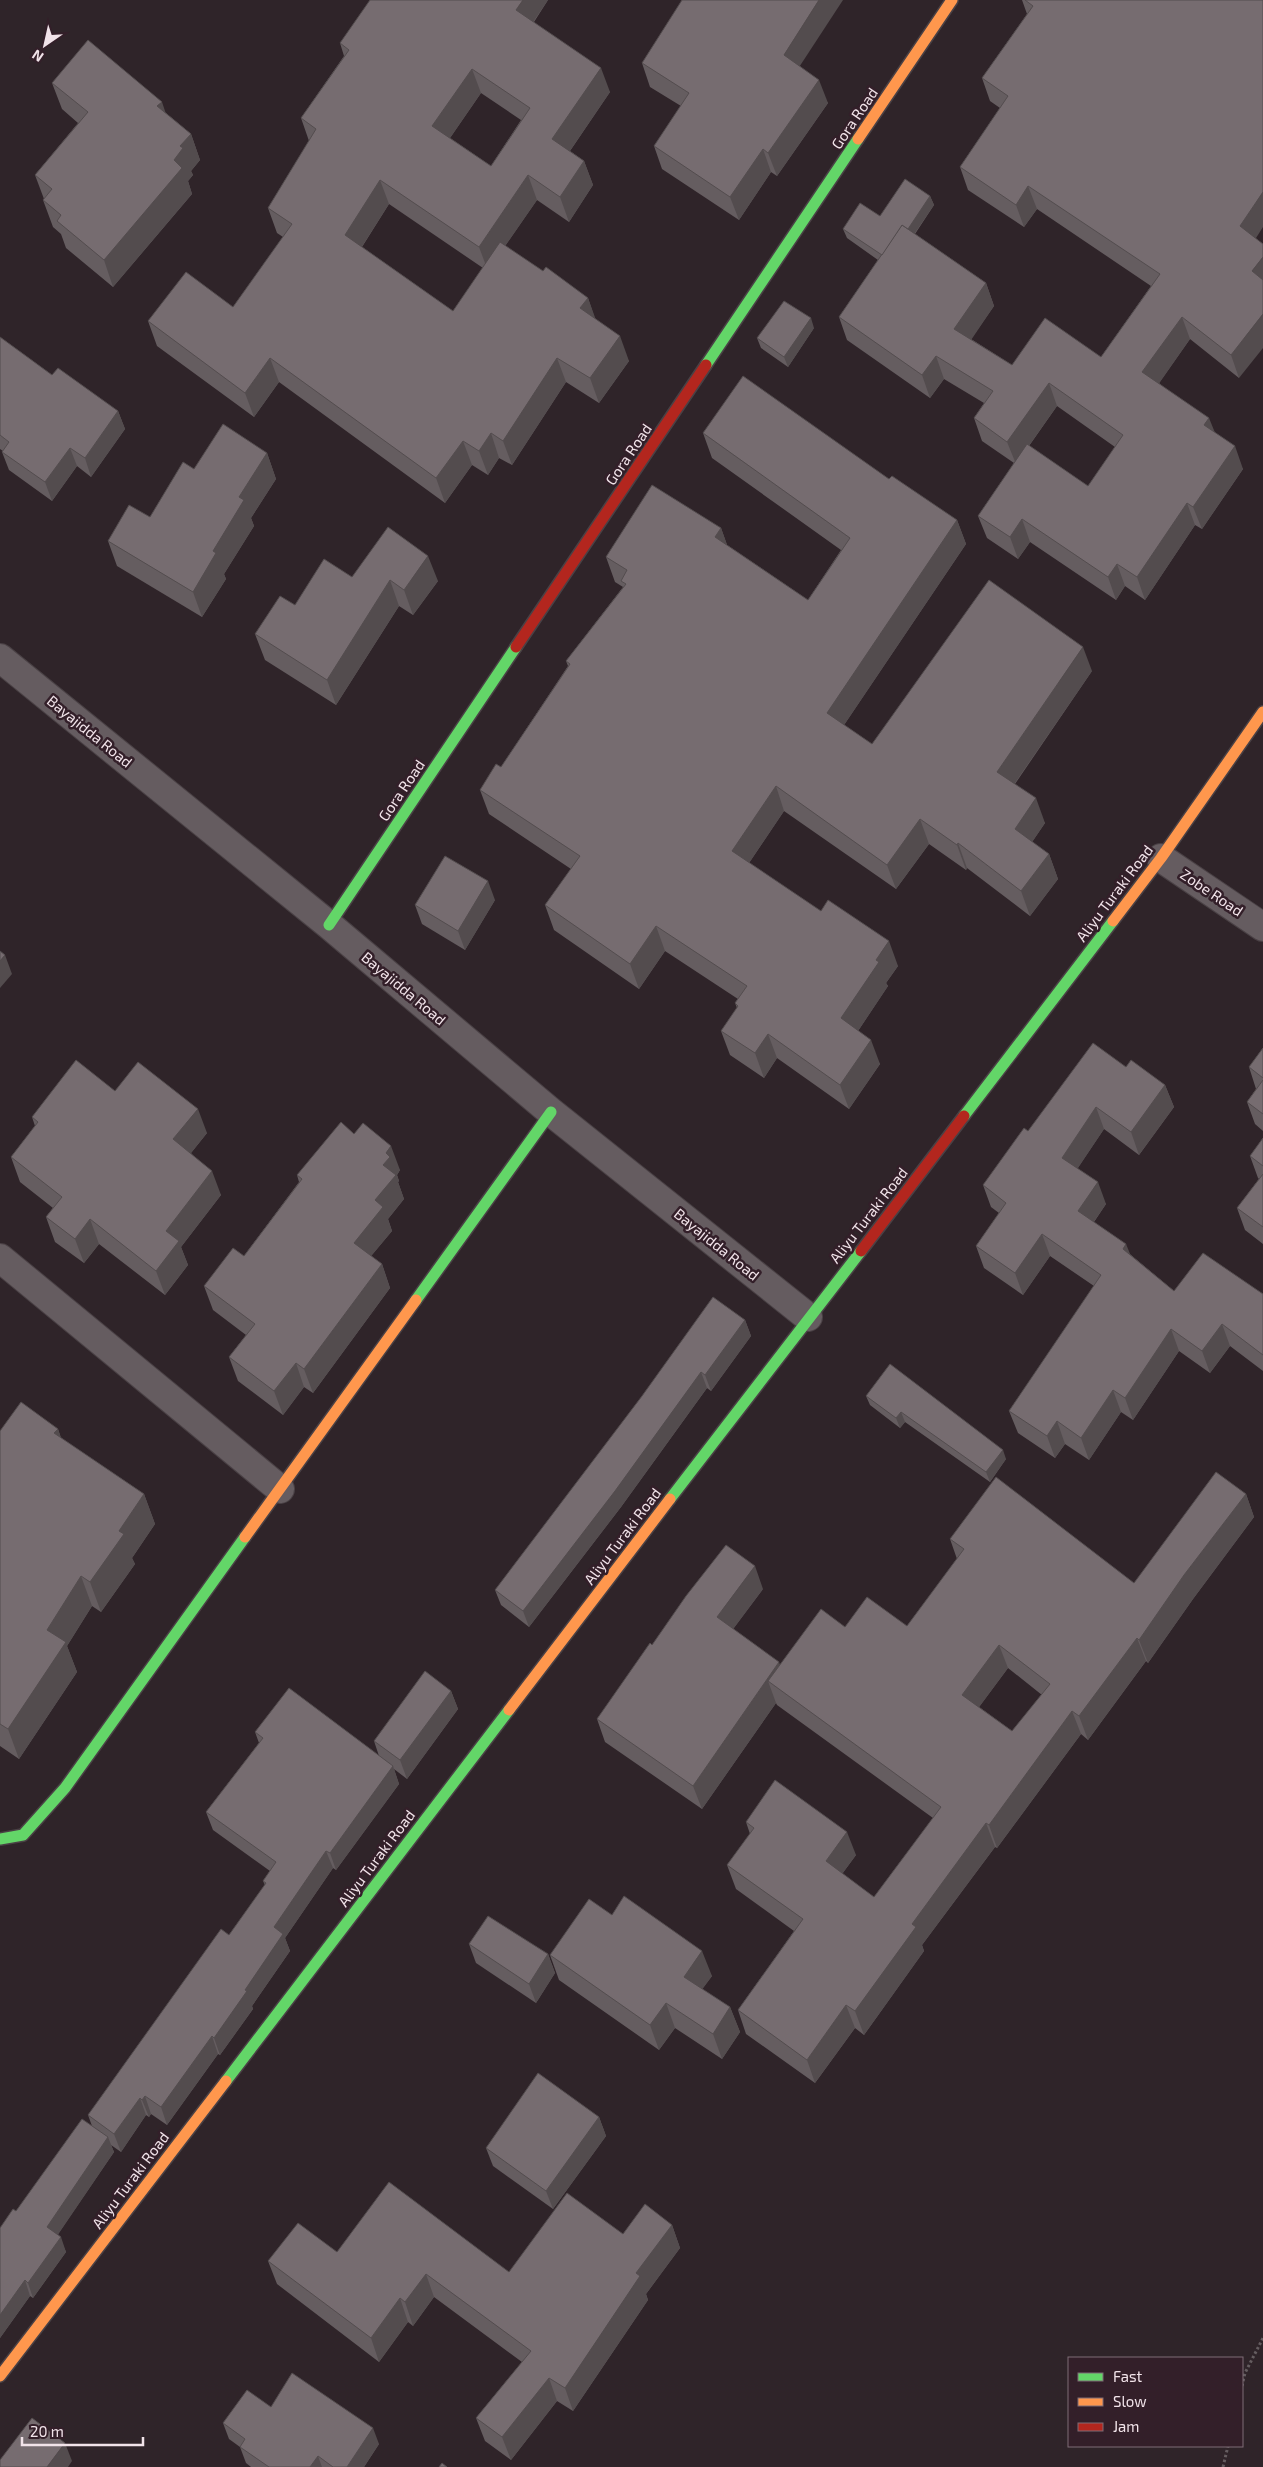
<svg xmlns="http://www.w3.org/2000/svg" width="1263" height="2467" font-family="'Exo 2',sans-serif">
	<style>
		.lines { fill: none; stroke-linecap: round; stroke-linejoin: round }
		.street-casing { stroke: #4a4145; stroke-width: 30 }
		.fast-casing { stroke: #4a4145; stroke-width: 14 }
		.slow-casing { stroke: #4a4145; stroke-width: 14 }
		.jam-casing { stroke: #4a4145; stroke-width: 14 }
		.path { stroke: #655d60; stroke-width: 3; stroke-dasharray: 2.5 2.5; stroke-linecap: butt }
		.street { stroke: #655c60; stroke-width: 28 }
		.fast { stroke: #63d668; stroke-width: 11 }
		.slow { stroke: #ff974d; stroke-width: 11 }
		.jam { stroke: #b3261e; stroke-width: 11 }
		.wall { fill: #655d60; fill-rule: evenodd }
		.shaded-wall { fill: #534c4e }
		.building { fill: #766c70; stroke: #534c4e; fill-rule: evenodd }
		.labels { text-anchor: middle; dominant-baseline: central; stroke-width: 5; stroke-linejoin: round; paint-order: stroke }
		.street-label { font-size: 15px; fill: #f1e3e9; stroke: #331f29 }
	</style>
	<rect width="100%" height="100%" fill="#2f2429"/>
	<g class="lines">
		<defs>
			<g id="street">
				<path d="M0,658L329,925L551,1112L808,1317"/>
				<path d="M1161,858L1263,927"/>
				<path d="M0,1258L280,1489"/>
			</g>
			<g id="fast">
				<path d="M706,365L858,139"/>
				<path d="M329,925L516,647"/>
				<path d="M964,1116L1113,921"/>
				<path d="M416,1300L551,1112"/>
				<path d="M670,1499L861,1251"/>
				<path d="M0,1839L23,1835L65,1788L245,1537"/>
				<path d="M226,2081L509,1710"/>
			</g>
			<g id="slow">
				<path d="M858,139L952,0"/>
				<path d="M1113,921L1161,858L1263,712"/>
				<path d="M245,1537L416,1300"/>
				<path d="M509,1710L670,1499"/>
				<path d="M0,2376L226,2081"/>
			</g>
			<g id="jam">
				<path d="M516,647L706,365"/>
				<path d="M861,1251L964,1116"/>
			</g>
		</defs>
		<use href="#street" class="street-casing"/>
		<use href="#fast" class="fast-casing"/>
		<use href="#slow" class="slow-casing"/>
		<use href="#jam" class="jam-casing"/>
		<g class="path">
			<path d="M1242,2386L1245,2373L1263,2338"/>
			<path d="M1223,2467L1228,2446"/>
		</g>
		<use href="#street" class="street"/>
		<use href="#fast" class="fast"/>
		<use href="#slow" class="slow"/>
		<use href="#jam" class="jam"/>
	</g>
	<g class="wall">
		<path d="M548,0L534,22L610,92L570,151L584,161L593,185L569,222L537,200L505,246L543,271L588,298L595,319L629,361L599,403L566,382L512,465L499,458L488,475L472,465L445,503L279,382L254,417L157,346L148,321L233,307L283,237L277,233L268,208L309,141L301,118L344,56L340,43ZM481,93L521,120L491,166L450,138ZM389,204L483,268L453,311L362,247Z"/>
		<path d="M1022,0H1263L1256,238L1239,378L1190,339L1159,383L1215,433L1243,469L1202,529L1195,525L1145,600L1125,586L1116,600L1030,542L1018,559L987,538L978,516L1014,463L982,441L974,418L984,403L944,379L930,398L847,340L839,317L878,260L847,238L843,229L880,216L930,196L934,205L915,234L986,283L994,306L971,339L1012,365L1101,357L1151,286L1037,209L1024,227L968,190L960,167L1000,108L990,101L982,78L1027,14ZM1057,406L1115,447L1088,486L1029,446Z"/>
		<path d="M642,63L800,66L828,103L777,176L771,172L739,220L662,169L654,146L681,106L650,87Z"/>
		<path d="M52,83L166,113L191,134L200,160L191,171L193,175L188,181L192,194L113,287L66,248L61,234L53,227L43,200L44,199L35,175L78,123L62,109Z"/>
		<path d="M814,328L788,367L761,348L757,338Z"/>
		<path d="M0,337L52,375L118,411L125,429L91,477L77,466L52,501L9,470L2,452L3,451L0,449Z"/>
		<path d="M703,433L889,479L957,520L966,544L844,725L872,744L1092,671L1015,784L1045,823L1032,842L1049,854L1058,879L1030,916L967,868L966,870L929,844L896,889L784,811L749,863L898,966L886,983L888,986L858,1031L880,1064L849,1109L777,1058L764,1078L730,1055L721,1031L737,1008L735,1003L738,999L665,951L639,989L554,930L545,905L571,869L489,814L480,790L501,767L568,666L566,661L623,587L615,582L606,557L721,528L727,545L808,600L841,550L712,458Z"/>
		<path d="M267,453L276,479L251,518L254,526L224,574L226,579L202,617L117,566L108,541L150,517L194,469Z"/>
		<path d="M352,577L438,581L413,615L399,606L336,705L265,660L255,634L295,605Z"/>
		<path d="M495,900L465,950L422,924L415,905Z"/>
		<path d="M1263,1048V1131L1255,1124L1247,1102L1256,1089L1249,1067Z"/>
		<path d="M1126,1067L1165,1085L1174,1107L1139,1155L1104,1129L1077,1169L1106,1204L1094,1222L1131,1255L1174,1291L1263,1294V1371L1230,1346L1210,1373L1179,1351L1133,1420L1121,1412L1089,1460L1065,1444L1055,1458L1018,1433L1009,1411L1094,1286L1050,1256L1023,1295L984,1268L976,1246L999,1213L991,1207L983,1185L1028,1131Z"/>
		<path d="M115,1091L207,1133L191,1153L221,1195L181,1247L188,1265L165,1295L99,1244L84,1263L55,1242L46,1217L53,1208L20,1182L11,1157L35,1126L32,1117Z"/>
		<path d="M354,1134L400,1170L397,1175L399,1181L398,1182L404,1199L388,1219L392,1231L371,1256L382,1264L390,1288L313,1393L304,1387L283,1415L238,1381L229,1357L246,1335L213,1310L204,1286L244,1256L299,1182L297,1175Z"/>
		<path d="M1263,1138V1244L1245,1230L1237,1208L1259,1179L1258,1178L1250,1156Z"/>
		<path d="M745,1320L751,1336L711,1391L707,1388L621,1507L529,1627L501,1605L495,1590Z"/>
		<path d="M866,1396L1006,1459L990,1482L905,1422L900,1428L870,1405Z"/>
		<path d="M58,1429L61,1438L144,1494L155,1524L132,1558L135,1564L101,1612L92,1606L67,1646L77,1672L19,1759L0,1746V1431Z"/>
		<path d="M1246,1494L1254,1517L1193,1599L1148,1663L1146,1661L1088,1740L1081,1734L997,1848L995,1847L922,1945L924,1951L864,2035L855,2028L815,2083L746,2034L738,2010L794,1931L736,1889L727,1865L750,1834L746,1822L856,1855L842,1874L874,1897L933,1818L777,1705L776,1703L702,1809L605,1742L597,1719L652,1645L763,1589L733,1629L780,1665L845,1627L907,1626L957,1559L950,1539L1134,1583ZM1008,1668L1042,1695L1012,1731L979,1707Z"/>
		<path d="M451,1691L458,1709L407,1779L394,1769L399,1784L336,1870L333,1868L285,1938L290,1951L252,2006L253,2009L220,2055L218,2054L167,2125L151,2114L149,2117L146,2115L121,2152L111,2145L114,2152L58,2234L66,2252L33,2298L30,2296L0,2338V2228L16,2211L92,2126L88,2115L229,1935L265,1885L263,1881L270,1871L213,1830L206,1812L259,1743L255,1732L379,1756L374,1741Z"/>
		<path d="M612,1915L712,1976L702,1989L730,2007L740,2032L722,2059L675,2028L659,2050L559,1980L550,1955Z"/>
		<path d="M469,1944L548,1954L555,1973L536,2003L476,1963Z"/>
		<path d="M599,2117L606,2136L553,2209L493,2166L486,2148Z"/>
		<path d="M672,2225L680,2248L646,2294L648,2300L573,2411L557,2401L511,2460L485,2441L476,2418L522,2362L434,2297L413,2326L408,2322L379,2362L277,2284L268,2261L337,2252L509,2272L623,2234Z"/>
		<path d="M271,2407L379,2444L364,2467H251L246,2463L240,2447L229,2439L223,2423Z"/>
	</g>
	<g class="shaded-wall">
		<path d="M523,0H548L525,34L516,10Z"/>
		<path d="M819,0H843L792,78L784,55Z"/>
		<path d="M601,68L610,92L561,164L552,139Z"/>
		<path d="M472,69L481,93L441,151L432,126Z"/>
		<path d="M819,80L828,103L777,176L768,153Z"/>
		<path d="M162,102L171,129L157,106Z"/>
		<path d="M191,134L200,160L191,171L193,175L188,181L192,194L113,287L104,260L174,160L180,146Z"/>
		<path d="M763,149L771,172L739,220L730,197Z"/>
		<path d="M584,161L593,185L569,222L560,197Z"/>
		<path d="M528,175L537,200L488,271L479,247Z"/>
		<path d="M380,180L389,204L354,259L345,235Z"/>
		<path d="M1028,186L1037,209L1024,227L1016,205Z"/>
		<path d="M1263,192V227L1249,249L1240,226Z"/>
		<path d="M930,196L934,205L891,268L888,259Z"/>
		<path d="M1263,257V290L1252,271Z"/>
		<path d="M986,283L994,306L963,352L954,329Z"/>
		<path d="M588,298L597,323L580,308Z"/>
		<path d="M1263,314V348L1239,378L1231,355Z"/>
		<path d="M1182,317L1190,339L1151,395L1142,372Z"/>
		<path d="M811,318L814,328L788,367L784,357Z"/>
		<path d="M620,336L629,361L599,403L590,378Z"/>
		<path d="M936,356L944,379L930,398L922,375Z"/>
		<path d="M270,358L279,382L254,417L245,393Z"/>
		<path d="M557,358L566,382L512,465L503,441Z"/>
		<path d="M1049,383L1057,406L1016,464L1007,442Z"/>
		<path d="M118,411L125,429L91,477L85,458Z"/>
		<path d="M1209,418L1218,440L1204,425Z"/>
		<path d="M491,433L499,458L488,475L479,451Z"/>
		<path d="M463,441L472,465L445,503L436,478Z"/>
		<path d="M1235,446L1243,469L1202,529L1193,507Z"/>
		<path d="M70,448L77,466L52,501L45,482Z"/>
		<path d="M267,453L276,479L251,518L254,526L224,574L226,579L202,617L193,592L239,497Z"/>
		<path d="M1187,503L1195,525L1145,600L1137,577Z"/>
		<path d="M1022,519L1030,542L1018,559L1010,537Z"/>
		<path d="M957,520L966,544L836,737L827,713Z"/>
		<path d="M721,528L730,553L715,537Z"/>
		<path d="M428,556L438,581L413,615L404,590Z"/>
		<path d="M1117,564L1125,586L1116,600L1108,577Z"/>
		<path d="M390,580L399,606L336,705L327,680Z"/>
		<path d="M1083,647L1092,671L1006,796L997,772Z"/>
		<path d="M776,786L784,811L741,875L732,851Z"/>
		<path d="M1036,798L1045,823L1024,854L1015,829Z"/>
		<path d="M920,819L929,844L896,889L887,865Z"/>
		<path d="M958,843L967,868L966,870L957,845Z"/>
		<path d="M1049,854L1058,879L1030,916L1021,891Z"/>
		<path d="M488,881L495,900L465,950L458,931Z"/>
		<path d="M656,926L665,951L639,989L630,964Z"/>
		<path d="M889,941L898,966L886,983L888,986L850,1043L841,1018L876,960Z"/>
		<path d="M5,955L12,974L0,988V961Z"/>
		<path d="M768,1034L777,1058L764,1078L755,1053Z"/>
		<path d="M871,1040L880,1064L849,1109L840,1085Z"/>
		<path d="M1165,1085L1174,1107L1139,1155L1131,1132Z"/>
		<path d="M1096,1107L1104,1129L1070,1180L1062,1158Z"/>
		<path d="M198,1109L207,1133L182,1164L173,1139Z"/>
		<path d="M391,1146L400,1170L397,1175L399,1181L398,1182L404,1199L388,1219L392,1231L362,1267L354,1243L375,1200L386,1153Z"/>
		<path d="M212,1171L221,1195L181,1247L188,1265L165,1295L156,1271L166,1231Z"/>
		<path d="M1098,1182L1106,1204L1086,1233L1078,1211Z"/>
		<path d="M90,1219L99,1244L84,1263L75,1239Z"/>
		<path d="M1042,1234L1050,1256L1023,1295L1015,1273Z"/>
		<path d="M1126,1244L1135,1266L1123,1249Z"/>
		<path d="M382,1264L390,1288L313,1393L304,1369Z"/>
		<path d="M745,1320L751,1336L711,1391L705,1375Z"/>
		<path d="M1222,1324L1230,1346L1210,1373L1202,1351Z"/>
		<path d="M1171,1329L1179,1351L1133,1420L1125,1398Z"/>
		<path d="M296,1363L304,1387L283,1415L274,1391Z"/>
		<path d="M701,1372L707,1388L621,1507L529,1627L523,1611Z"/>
		<path d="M1113,1390L1121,1412L1089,1460L1081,1438Z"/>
		<path d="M901,1412L905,1422L900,1428L896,1418Z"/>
		<path d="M1057,1421L1065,1444L1055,1458L1047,1436Z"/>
		<path d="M58,1429L68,1459L54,1433Z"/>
		<path d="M1003,1450L1006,1459L990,1482L986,1472Z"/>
		<path d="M144,1494L155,1524L132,1558L135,1564L101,1612L90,1582L119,1531Z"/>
		<path d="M1246,1494L1254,1517L1193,1599L1148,1663L1139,1640L1184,1575Z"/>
		<path d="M755,1566L763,1589L725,1640L717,1617Z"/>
		<path d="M81,1576L92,1606L67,1646L77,1672L19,1759L8,1729L47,1630Z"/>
		<path d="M1137,1638L1146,1661L1088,1740L1079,1716Z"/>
		<path d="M999,1645L1008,1668L971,1718L962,1695Z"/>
		<path d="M779,1662L788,1685L768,1681L776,1703L702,1809L693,1786Z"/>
		<path d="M451,1691L458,1709L407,1779L400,1760Z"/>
		<path d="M1072,1711L1081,1734L997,1848L989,1825Z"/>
		<path d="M393,1766L399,1784L336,1870L330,1853Z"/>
		<path d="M986,1823L995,1847L922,1945L924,1951L864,2035L855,2011L912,1924Z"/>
		<path d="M847,1832L856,1855L834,1885L826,1861Z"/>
		<path d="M326,1851L333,1868L285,1938L290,1951L252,2006L253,2009L220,2055L214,2038L245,1990L274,1927Z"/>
		<path d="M702,1951L712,1976L693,2002L684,1977Z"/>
		<path d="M548,1954L555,1973L536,2003L529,1984Z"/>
		<path d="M666,2003L675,2028L659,2050L650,2025Z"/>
		<path d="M846,2005L855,2028L815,2083L807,2060Z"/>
		<path d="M730,2007L740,2032L722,2059L713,2034Z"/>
		<path d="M212,2036L218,2054L167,2125L161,2107Z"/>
		<path d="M145,2096L151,2114L149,2117L142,2100Z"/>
		<path d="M140,2098L146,2115L121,2152L114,2134Z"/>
		<path d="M599,2117L606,2136L553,2209L546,2191Z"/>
		<path d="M108,2137L114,2152L53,2242L47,2227Z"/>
		<path d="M672,2225L680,2248L646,2294L648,2300L573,2411L565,2388L636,2273Z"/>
		<path d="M61,2237L66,2252L33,2298L28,2283Z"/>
		<path d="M426,2274L434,2297L413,2326L405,2302Z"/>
		<path d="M25,2280L30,2296L0,2338V2315Z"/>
		<path d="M400,2298L408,2322L379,2362L371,2338Z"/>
		<path d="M549,2378L557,2401L511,2460L502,2437Z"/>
		<path d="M373,2428L379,2444L364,2467H347Z"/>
		<path d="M65,2443L72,2461L68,2467H47Z"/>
		<path d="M318,2456L322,2467H310Z"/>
	</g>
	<g class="building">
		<path d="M370,0H523L516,10L601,68L552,139L584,161L560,197L528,175L479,247L380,180L345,235L453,311L500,242L543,271L546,267L588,298L580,308L620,336L590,378L557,358L503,441L491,433L479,451L463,441L436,478L270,358L245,393L148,321L186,272L233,307L292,224L268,208L316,129L301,118L349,50L340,43ZM472,69L530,108L491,166L432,126Z"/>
		<path d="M682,0H819L784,55L819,80L768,153L763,149L730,197L654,146L689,93L642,63Z"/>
		<path d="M1025,0H1263V192L1240,226L1263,244V257L1252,271L1263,280V314L1231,355L1182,317L1142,372L1209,418L1204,425L1235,446L1193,507L1187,503L1137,577L1117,564L1108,577L1022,519L1010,537L978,516L1027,444L1088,486L1123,435L1049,383L1007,442L974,418L993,391L936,356L922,375L839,317L902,225L986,283L954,329L1012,365L1045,318L1101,357L1160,274L1028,186L1016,205L960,167L1008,96L982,78L1033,6Z"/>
		<path d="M88,40L162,102L157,106L191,134L180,146L183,148L174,160L182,168L104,260L57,221L61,215L43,200L52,189L35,175L88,112L52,83Z"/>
		<path d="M905,179L930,196L908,229L902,225L882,255L843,229L860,203L880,216Z"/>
		<path d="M784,301L811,318L784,357L757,338Z"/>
		<path d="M0,337L52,375L58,368L118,411L85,458L70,448L45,482L2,452L9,442L0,435Z"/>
		<path d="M743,376L889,479L892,476L957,520L827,713L872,744L989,580L1083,647L997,772L1036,798L1015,829L1049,854L1021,891L958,843L957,845L920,819L887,865L776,786L732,851L821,911L828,900L889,941L876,960L879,962L841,1018L871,1040L840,1085L768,1034L755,1053L721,1031L738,1006L735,1003L747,986L656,926L630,964L545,905L580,856L480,790L496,764L501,767L570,664L566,661L626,584L621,581L627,570L606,557L652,485L721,528L715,537L808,600L850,538L703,433Z"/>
		<path d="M223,424L267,453L239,497L244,500L213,551L216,553L193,592L108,541L129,505L150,517L183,462L194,469Z"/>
		<path d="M388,527L428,556L404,590L390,580L327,680L255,634L280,596L295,605L324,559L352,577Z"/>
		<path d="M445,856L488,881L458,931L415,905Z"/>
		<path d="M0,951L5,955L0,961Z"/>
		<path d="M1093,1043L1126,1067L1131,1060L1165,1085L1131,1132L1096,1107L1062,1158L1098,1182L1078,1211L1126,1244L1123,1249L1174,1291L1203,1253L1263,1294V1355L1222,1324L1202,1351L1171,1329L1125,1398L1113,1390L1081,1438L1057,1421L1047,1436L1009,1411L1101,1275L1042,1234L1015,1273L976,1246L1006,1203L983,1185L1024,1128L1028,1131Z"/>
		<path d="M1263,1048V1078L1249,1067Z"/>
		<path d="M76,1060L115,1091L138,1062L198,1109L173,1139L212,1171L166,1231L179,1241L156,1271L90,1219L75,1239L46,1217L62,1197L11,1157L38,1122L32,1117Z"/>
		<path d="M1263,1080V1114L1247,1102Z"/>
		<path d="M341,1122L354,1134L363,1123L391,1146L386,1153L390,1157L383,1165L396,1175L375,1200L383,1207L354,1243L382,1264L304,1369L296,1363L274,1391L229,1357L255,1324L204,1286L233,1248L244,1256L302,1179L297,1175Z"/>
		<path d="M1263,1138V1166L1250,1156Z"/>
		<path d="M1263,1174V1227L1237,1208Z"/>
		<path d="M713,1297L745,1320L705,1375L701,1372L615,1491L523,1611L495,1590L642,1396Z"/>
		<path d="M890,1364L1003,1450L986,1472L901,1412L896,1418L866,1396Z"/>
		<path d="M21,1402L58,1429L54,1433L144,1494L119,1531L124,1534L90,1582L81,1576L47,1630L66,1642L8,1729L0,1724V1431Z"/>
		<path d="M1216,1472L1246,1494L1184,1575L1139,1640L1137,1638L1079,1716L1072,1711L989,1825L986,1823L912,1924L916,1927L855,2011L846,2005L807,2060L738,2010L803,1919L727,1865L754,1828L746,1822L775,1780L847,1832L826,1861L874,1897L941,1807L768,1681L821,1609L845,1627L867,1597L907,1626L964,1549L950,1539L996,1477L1134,1583ZM999,1645L1050,1684L1012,1731L962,1695Z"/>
		<path d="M726,1545L755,1566L717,1617L779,1662L693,1786L597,1719L650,1643L652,1645L686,1596Z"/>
		<path d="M425,1671L451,1691L400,1760L374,1741Z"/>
		<path d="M289,1688L393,1766L330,1853L326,1851L274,1927L283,1934L245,1990L247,1991L214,2038L212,2036L161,2107L145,2096L142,2100L140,2098L114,2134L88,2115L221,1929L229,1935L266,1883L263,1881L276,1862L206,1812L263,1738L255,1732Z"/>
		<path d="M624,1896L702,1951L684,1977L730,2007L713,2034L666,2003L650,2025L550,1955L589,1899L612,1915Z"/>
		<path d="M488,1916L548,1954L529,1984L469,1944Z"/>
		<path d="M538,2073L599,2117L546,2191L486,2148Z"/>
		<path d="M82,2119L108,2137L47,2227L61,2237L28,2283L25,2280L0,2315V2228L13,2209L16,2211Z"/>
		<path d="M389,2182L509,2272L567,2193L623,2234L645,2204L672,2225L636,2273L640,2276L565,2388L549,2378L502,2437L476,2418L531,2351L426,2274L405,2302L400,2298L371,2338L268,2261L298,2223L337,2252Z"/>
		<path d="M292,2373L373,2428L347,2467H333L318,2456L310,2467H269L240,2447L245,2439L223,2423L247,2390L271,2407Z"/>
		<path d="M32,2418L65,2443L47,2467H0V2460Z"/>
		<path d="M442,2463L447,2467H439Z"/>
	</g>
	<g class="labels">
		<g class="street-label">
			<text transform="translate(854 118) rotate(-56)">Gora Road</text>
			<text transform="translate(628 454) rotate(-56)">Gora Road</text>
			<text transform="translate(90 731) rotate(39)">Bayajidda Road</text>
			<text transform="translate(401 790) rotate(-56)">Gora Road</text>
			<text transform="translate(1212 892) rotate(34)">Zobe Road</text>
			<text transform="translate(1114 893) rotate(-53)">Aliyu Turaki Road</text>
			<text transform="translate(404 988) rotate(40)">Bayajidda Road</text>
			<text transform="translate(868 1215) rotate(-52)">Aliyu Turaki Road</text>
			<text transform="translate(717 1244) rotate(39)">Bayajidda Road</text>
			<text transform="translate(622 1536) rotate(-53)">Aliyu Turaki Road</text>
			<text transform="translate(376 1858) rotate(-53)">Aliyu Turaki Road</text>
			<text transform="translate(130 2180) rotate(-53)">Aliyu Turaki Road</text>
		</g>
	</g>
	<rect x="1068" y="2357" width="175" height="90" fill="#331f29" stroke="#7f6d76"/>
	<rect x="1078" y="2373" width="25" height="8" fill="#63d668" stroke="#7f6d76"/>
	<text x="1113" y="2382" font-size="15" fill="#f1e3e9">Fast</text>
	<rect x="1078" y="2398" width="25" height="8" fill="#ff974d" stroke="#7f6d76"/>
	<text x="1113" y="2407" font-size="15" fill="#f1e3e9">Slow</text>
	<rect x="1078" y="2423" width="25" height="8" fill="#b3261e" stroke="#7f6d76"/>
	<text x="1113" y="2432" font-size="15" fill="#f1e3e9">Jam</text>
	<g transform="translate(45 45) rotate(214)" stroke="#331f29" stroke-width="4" paint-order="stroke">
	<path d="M0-4L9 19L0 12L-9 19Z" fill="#f1e3e9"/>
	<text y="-8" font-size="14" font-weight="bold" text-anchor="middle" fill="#f1e3e9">N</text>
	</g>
	<path d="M22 2437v8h121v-8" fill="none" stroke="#f1e3e9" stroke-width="2.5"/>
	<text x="30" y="2437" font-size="15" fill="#f1e3e9" stroke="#331f29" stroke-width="4" paint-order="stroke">20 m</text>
</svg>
